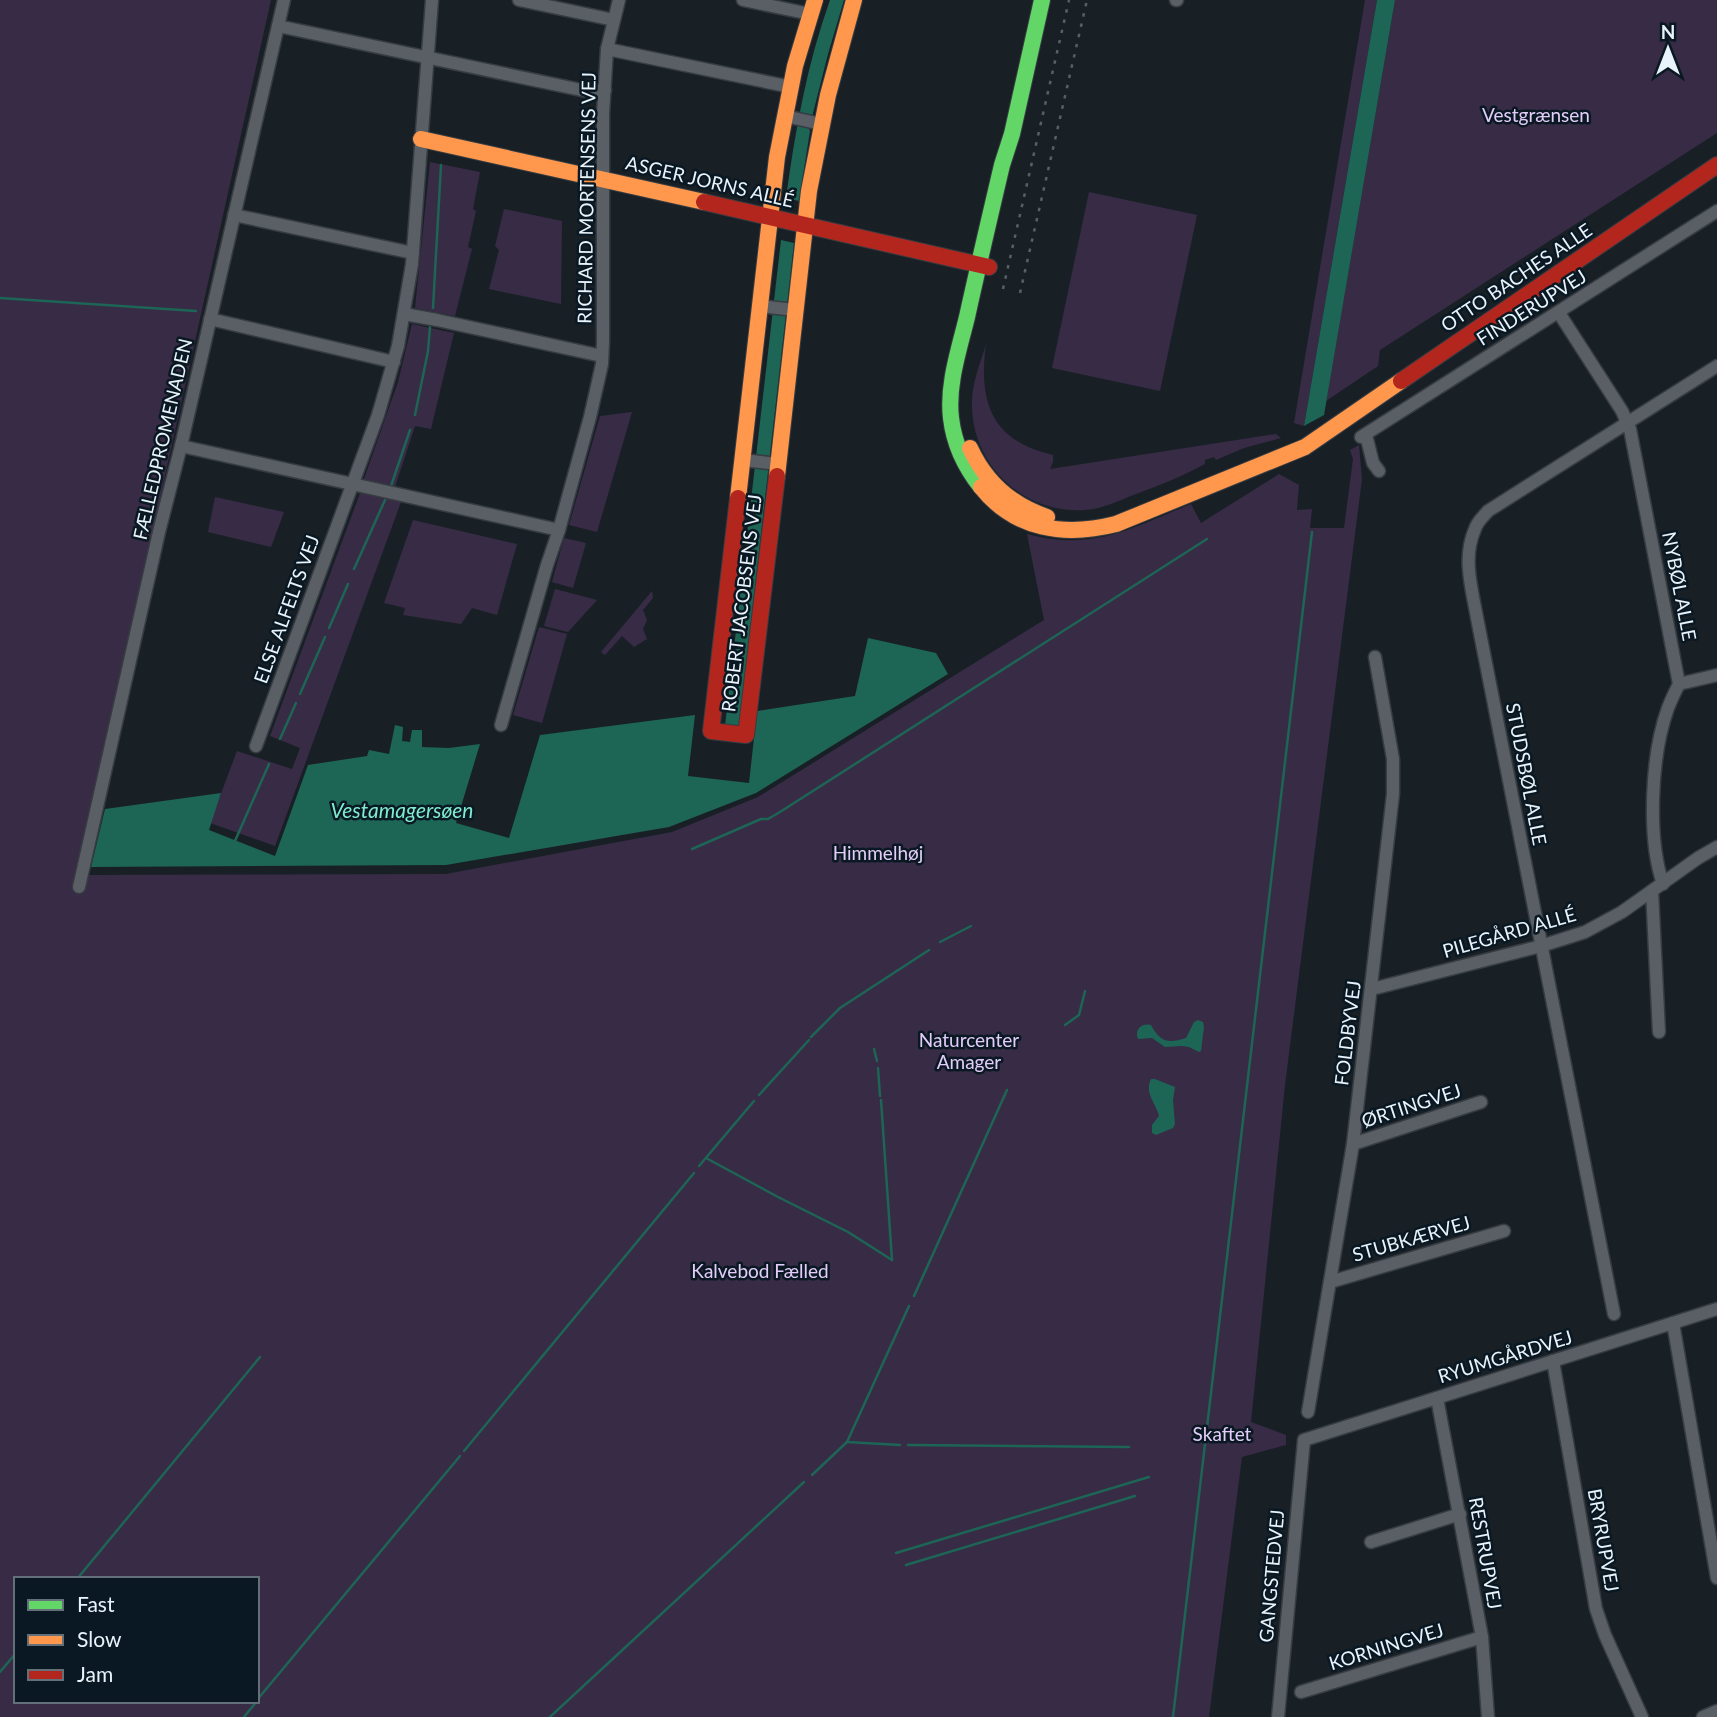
<svg xmlns="http://www.w3.org/2000/svg" width="1717" height="1717" font-family="Lato,sans-serif">
	<style>
		.green { fill: #382b46; fill-rule: evenodd }
		.water { fill: #1d6555 }
		.lines { fill: none; stroke-linecap: round; stroke-linejoin: round }
		.stream { stroke: #1d6555; stroke-width: 2.5 }
		.street-casing { stroke: #363c42; stroke-width: 15 }
		.fast-casing { stroke: #363c42; stroke-width: 18 }
		.slow-casing { stroke: #363c42; stroke-width: 18 }
		.jam-casing { stroke: #363c42; stroke-width: 18 }
		.street { stroke: #595f64; stroke-width: 12 }
		.fast { stroke: #63d668; stroke-width: 16 }
		.slow { stroke: #ff974d; stroke-width: 16 }
		.jam { stroke: #b3261e; stroke-width: 16 }
		.rail { stroke: #596065; stroke-width: 2.5; stroke-dasharray: 3.5 7; stroke-linecap: butt }
		.labels { text-anchor: middle; dominant-baseline: central; stroke-width: 5; stroke-linejoin: round; paint-order: stroke }
		.park-label { font-size: 19px; fill: #e3ccf9; stroke: #091822 }
		.street-label { font-size: 19px; fill: #e9f3fb; stroke: #091822 }
		.water-label { font-size: 21px; font-style: italic; fill: #7fecce; stroke: #091822 }
	</style>
	<rect width="100%" height="100%" fill="#182026"/>
	<g class="green">
		<path d="M0,0H271L76,875L446,874L672,832L758,797L1044,620L1027,534C1093,552 1132,528 1191,504L1201,523L1279,474L1299,485L1297,510L1312,509L1310,528H1344L1353,459L1350,450L1359,445L1362,479L1285,1085L1251,1422L1286,1435V1445L1242,1457L1209,1717H0ZM16,1579H257V1701H16Z"/>
		<path d="M1365,0H1377L1304,426L1294,423Z"/>
		<path d="M1395,0H1717V133L1380,350L1378,366L1326,401Z"/>
		<path d="M430,162L480,172L473,209L476,211L468,247L472,249L455,316L415,308Z"/>
		<path d="M1089,192L1197,215L1160,391L1052,368Z"/>
		<path d="M504,209L562,221L561,304L489,289L499,250L495,246Z"/>
		<path d="M412,324L454,333L431,429L415,426L395,487L364,479L398,382Z"/>
		<path d="M986,344C978,403 992,441 1053,455V462L1050,469L1276,434L1281,438L1244,448L1216,460L1214,457L1205,460V464C1183,476 1160,485 1136,494C1120,500 1103,509 1085,510C1025,514 973,467 972,406C971,385 980,364 986,344Z"/>
		<path d="M632,412L597,532L569,525L600,416Z"/>
		<path d="M360,493L401,502L275,846L210,823L237,751L292,769L300,748L270,736Z"/>
		<path d="M215,497L284,512L271,547L208,532Z"/>
		<path d="M413,520L517,544L497,615L472,608L461,624L403,615L405,608L384,603Z"/>
		<path d="M564,538L586,543L573,588L552,582Z"/>
		<path d="M555,589L597,600L568,632L544,626Z"/>
		<path d="M652,591L653,598L643,610L647,620L643,629L647,639L634,647L622,636L605,655L601,652Z"/>
		<path d="M539,627L567,634L542,723L513,715Z"/>
	</g>
	<g class="water">
		<path d="M830,0H844L828,54L809,129L810,131L799,201L786,198C795,131 807,64 830,0Z"/>
		<path d="M1377,0H1395L1324,415L1304,426Z"/>
		<path d="M781,240L794,243L739,727L725,726Z"/>
		<path d="M868,638L936,653L948,674L756,793L669,827L446,865L91,867L105,809L221,793L209,830L275,856L308,765L367,756L369,750L389,754L395,725L403,727L402,741L410,742L412,730H422V747L449,748L480,744L456,823L509,838L540,735L695,715L688,776L749,783L757,711L855,696Z"/>
		<path d="M1198,1020L1203,1022L1204,1027L1201,1051L1199,1052L1189,1047L1182,1046L1165,1047L1152,1038L1138,1039C1134,1029 1142,1023 1151,1025C1160,1042 1168,1044 1186,1038L1194,1022Z"/>
		<path d="M1151,1079H1155L1175,1087L1173,1100L1175,1124L1173,1128L1156,1135L1152,1133V1125L1159,1116C1156,1103 1144,1093 1151,1079Z"/>
	</g>
	<g class="lines">
		<g class="stream">
			<path d="M0,298L196,311"/>
			<path d="M433,308L441,165"/>
			<path d="M415,415L428,351L430,327"/>
			<path d="M391,486L410,430"/>
			<path d="M354,569L385,500"/>
			<path d="M329,628L348,584"/>
			<path d="M300,694L325,637"/>
			<path d="M280,739L296,703"/>
			<path d="M235,841L269,764"/>
			<path d="M692,849L761,819H768L780,812L1207,539"/>
			<path d="M940,942L971,926"/>
			<path d="M1065,1025L1079,1015L1085,991"/>
			<path d="M811,1037L840,1008L929,950"/>
			<path d="M874,1049L877,1061"/>
			<path d="M878,1068L880,1096"/>
			<path d="M759,1095L809,1040"/>
			<path d="M881,1100L892,1260"/>
			<path d="M706,1158L778,1197L848,1232L892,1260"/>
			<path d="M699,1166L754,1101"/>
			<path d="M914,1296L1007,1090"/>
			<path d="M847,1442L900,1445"/>
			<path d="M908,1445L1129,1447"/>
			<path d="M464,1451L694,1173"/>
			<path d="M812,1475L847,1442L909,1306"/>
			<path d="M896,1553L1149,1477"/>
			<path d="M906,1565L1135,1496"/>
			<path d="M77,1579L260,1357"/>
			<path d="M0,1672L16,1653"/>
			<path d="M257,1700L460,1456"/>
			<path d="M244,1717L257,1701"/>
			<path d="M550,1717L804,1482"/>
			<path d="M1173,1717L1312,532"/>
		</g>
		<defs>
			<g id="street">
				<path d="M519,0L614,20"/>
				<path d="M743,0L810,14"/>
				<path d="M1176,0H1177"/>
				<path d="M278,26L586,91L605,90"/>
				<path d="M607,49L791,87"/>
				<path d="M785,116L821,124"/>
				<path d="M234,215L413,253"/>
				<path d="M759,306L795,310"/>
				<path d="M1559,313L1622,411L1630,429L1679,684C1675,692 1671,700 1668,708C1651,755 1647,837 1663,884"/>
				<path d="M404,314L437,320L602,356"/>
				<path d="M210,319L394,362"/>
				<path d="M1366,435L1373,463L1379,471"/>
				<path d="M1361,437L1717,211"/>
				<path d="M181,446L559,530"/>
				<path d="M742,460L779,464"/>
				<path d="M1679,684L1717,675"/>
				<path d="M501,725L547,565L559,530L590,417L602,364L603,342V114L607,49L619,0"/>
				<path d="M256,746L378,415L398,346L412,264L432,0"/>
				<path d="M79,887L159,532L181,446L284,0"/>
				<path d="M1652,891L1659,1032"/>
				<path d="M1372,989L1541,946L1585,932L1622,912L1698,858L1717,847"/>
				<path d="M1353,1144L1481,1102"/>
				<path d="M1330,1282L1504,1231"/>
				<path d="M1614,1314L1477,618C1472,589 1462,558 1475,529C1477,522 1483,517 1488,511L1717,366"/>
				<path d="M1673,1323L1717,1578"/>
				<path d="M1553,1361L1596,1609L1605,1635L1642,1717"/>
				<path d="M1437,1398L1482,1637L1488,1717"/>
				<path d="M1308,1412L1353,1144L1393,794V759L1375,657"/>
				<path d="M1371,1542L1460,1514"/>
				<path d="M1301,1692L1482,1637"/>
				<path d="M1278,1717L1304,1440L1717,1309"/>
				<path d="M1703,1717L1717,1711"/>
			</g>
			<path id="fast" d="M981,487C965,467 954,444 951,418C947,385 959,350 967,317C978,267 990,216 1002,165L1012,134L1042,0"/>
			<g id="slow">
				<path d="M421,139L704,202"/>
				<path d="M970,448C986,483 1011,505 1047,517"/>
				<path d="M777,476L809,191L828,95L854,0"/>
				<path d="M981,487C1015,530 1065,537 1116,524L1305,447L1401,381"/>
				<path d="M738,498L777,157L795,66L815,0"/>
			</g>
			<g id="jam">
				<path d="M704,202L989,267"/>
				<path d="M1401,381L1717,165"/>
				<path d="M738,498L711,731L746,735L777,476"/>
			</g>
		</defs>
		<use href="#street" class="street-casing"/>
		<use href="#fast" class="fast-casing"/>
		<use href="#slow" class="slow-casing"/>
		<use href="#jam" class="jam-casing"/>
		<use href="#street" class="street"/>
		<use href="#fast" class="fast"/>
		<use href="#slow" class="slow"/>
		<use href="#jam" class="jam"/>
		<g class="rail">
			<path d="M1003,289L1069,0"/>
			<path d="M1020,293L1087,0"/>
		</g>
	</g>
	<g class="labels">
		<g class="park-label">
			<text x="1536" y="114">Vestgrænsen</text>
			<text x="878" y="852">Himmelhøj</text>
			<text x="969" y="1039">Naturcenter<tspan x="969" dy="22">Amager</tspan></text>
			<text x="760" y="1270">Kalvebod Fælled</text>
			<text x="1222" y="1433">Skaftet</text>
		</g>
		<g class="street-label">
			<text transform="translate(710 181) rotate(13)">ASGER JORNS ALLÉ</text>
			<text transform="translate(586 198) rotate(-89)">RICHARD MORTENSENS VEJ</text>
			<text transform="translate(1516 277) rotate(-34)">OTTO BACHES ALLE</text>
			<text transform="translate(1531 307) rotate(-32)">FINDERUPVEJ</text>
			<text transform="translate(162 439) rotate(-77)">FÆLLEDPROMENADEN</text>
			<text transform="translate(1680 586) rotate(79)">NYBØL ALLE</text>
			<text transform="translate(741 603) rotate(-83)">ROBERT JACOBSENS VEJ</text>
			<text transform="translate(286 609) rotate(-70)">ELSE ALFELTS VEJ</text>
			<text transform="translate(1527 774) rotate(79)">STUDSBØL ALLE</text>
			<text transform="translate(1509 932) rotate(-16)">PILEGÅRD ALLÉ</text>
			<text transform="translate(1347 1033) rotate(-83)">FOLDBYVEJ</text>
			<text transform="translate(1411 1105) rotate(-18)">ØRTINGVEJ</text>
			<text transform="translate(1411 1238) rotate(-16)">STUBKÆRVEJ</text>
			<text transform="translate(1505 1356) rotate(-17)">RYUMGÅRDVEJ</text>
			<text transform="translate(1604 1540) rotate(80)">BRYRUPVEJ</text>
			<text transform="translate(1486 1553) rotate(80)">RESTRUPVEJ</text>
			<text transform="translate(1271 1576) rotate(-85)">GANGSTEDVEJ</text>
			<text transform="translate(1386 1646) rotate(-17)">KORNINGVEJ</text>
		</g>
		<g class="water-label">
			<text x="402" y="809">Vestamagersøen</text>
		</g>
	</g>
	<rect x="14" y="1577" width="245" height="126" fill="#091822" stroke="#637079" stroke-width="2"/>
	<rect x="28" y="1600" width="35" height="10" fill="#63d668" stroke="#637079" stroke-width="2"/>
	<text x="77" y="1612" font-size="21" fill="#e9f3fb">Fast</text>
	<rect x="28" y="1635" width="35" height="10" fill="#ff974d" stroke="#637079" stroke-width="2"/>
	<text x="77" y="1647" font-size="21" fill="#e9f3fb">Slow</text>
	<rect x="28" y="1670" width="35" height="10" fill="#b3261e" stroke="#637079" stroke-width="2"/>
	<text x="77" y="1682" font-size="21" fill="#e9f3fb">Jam</text>
	<g transform="translate(1668 49)" stroke="#091822" stroke-width="5" paint-order="stroke">
	<path d="M0-5L12 26L0 18L-12 26Z" fill="#e9f3fb"/>
	<text y="-10" font-size="19" font-weight="bold" text-anchor="middle" fill="#e9f3fb">N</text>
	</g>
</svg>
